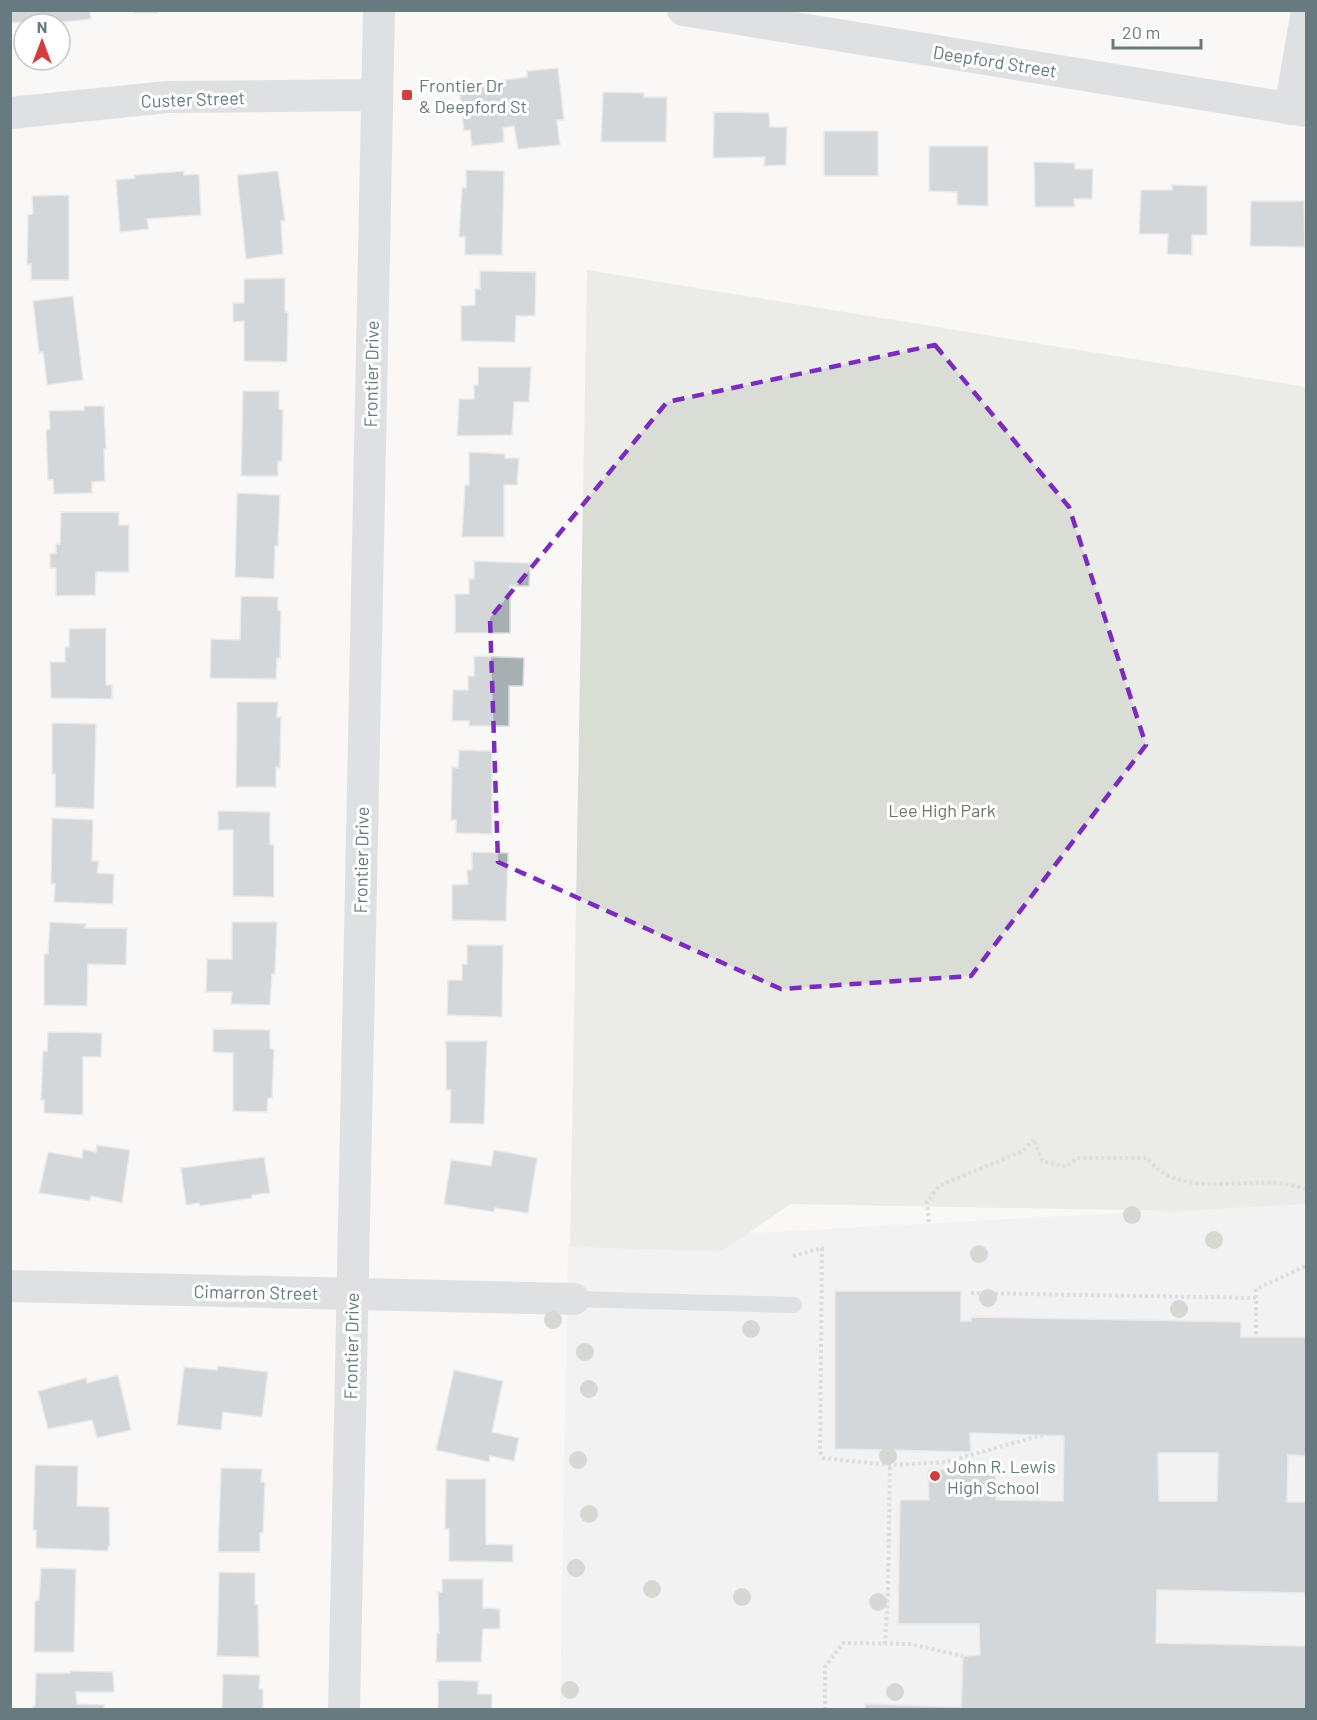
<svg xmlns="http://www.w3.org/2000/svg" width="1317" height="1720" font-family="Barlow,sans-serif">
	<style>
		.built { fill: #e9eaea }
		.park { fill: #daddd6 }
		.building { fill: #a6b0b3; stroke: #dadad9; stroke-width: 1.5; fill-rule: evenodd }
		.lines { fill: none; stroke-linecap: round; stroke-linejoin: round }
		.path { stroke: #b9bdbf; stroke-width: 4; stroke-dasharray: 3 3; stroke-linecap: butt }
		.service { stroke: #bec4c6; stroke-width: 16 }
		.minor { stroke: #bec4c6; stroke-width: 32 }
		.tree { fill: #abb1a7 }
		.marked { fill: none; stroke: #7b2cbf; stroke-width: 4.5; stroke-dasharray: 12 8; stroke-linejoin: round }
		.poi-dot { fill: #d43d3c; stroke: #fff; stroke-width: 2 }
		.labels { text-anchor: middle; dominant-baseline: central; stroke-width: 6; stroke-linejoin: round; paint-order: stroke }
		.street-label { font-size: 18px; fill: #667a7f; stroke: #fff }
		.poi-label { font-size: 18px; fill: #667a7f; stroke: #fff; text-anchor: start }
		.park-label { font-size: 18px; fill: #6c7765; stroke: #fff }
	</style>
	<rect width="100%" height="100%" fill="#f9f8f7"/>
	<path class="built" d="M1306,1203V1709L560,1710L568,1243Z"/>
	<path class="park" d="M587,270L1306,387V1204L1174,1211L791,1204L722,1251L570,1247Z"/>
	<g class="building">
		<path d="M10,10H90L91,19L46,24H38V21L10,23Z"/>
		<path d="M133,10H157V13H134Z"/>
		<path d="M558,68L564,120H557L560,145L518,149L514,126L503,128L504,142L472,146L470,130L464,131L459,86L527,77V71Z"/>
		<path d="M603,92L644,93V97H667L666,142H601Z"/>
		<path d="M714,112L769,113L770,127H787L786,165L764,166L765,157L713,158Z"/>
		<rect x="824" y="131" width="54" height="45"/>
		<path d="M929,146H988V206L957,205V192L929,191Z"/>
		<path d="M1034,162L1075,163V169H1093L1092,199H1074V207H1035Z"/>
		<path d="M466,170L504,171L502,255H465V237H459L462,187L466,188Z"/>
		<path d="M184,171V175L199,174L201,215L147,219L149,229L120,232L116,180L135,178L134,175Z"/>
		<path d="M278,171L285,221H281L283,254L246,259L237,175Z"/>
		<path d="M1172,185L1207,186V235H1192V255L1167,254L1168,234H1139L1141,190H1172Z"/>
		<path d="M69,195V280H31V264L27,265L28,215L33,214L32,196Z"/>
		<path d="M1251,201H1304L1305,247L1250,246Z"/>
		<path d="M480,271L536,272L535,316H516L515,342L461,341V306L475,305V289H480Z"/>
		<path d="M285,278V312H288L287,362L244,361V321L233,322V303H244V279Z"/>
		<path d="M73,296L83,380L47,385L43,352L39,353L33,301Z"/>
		<path d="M478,367H531L529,402H514L512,435L457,436L459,399H474V385H478Z"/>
		<path d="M243,391H279V409L283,410L282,461H278V476H241Z"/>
		<path d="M84,406H104L106,449H104L105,481L92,482V493L54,494L53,480H48L46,430L50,429L49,411L84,410Z"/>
		<path d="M469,452L505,454V458H519L517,485H504V537H462L465,485H469Z"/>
		<path d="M237,493L280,495L278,546H275L274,579L235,577Z"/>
		<path d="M61,512H119V525H129V572H96L95,595L56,596V568H50V554L56,553V544H60Z"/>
		<path d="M474,561L530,563L529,586H510V633H455V594H469V579H474Z"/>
		<path d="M241,596L278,597V610L281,611L280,658H277L276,679L210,678L211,639L240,640Z"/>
		<path d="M106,628V685H112V699L51,698L50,662H65V647H69V629Z"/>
		<path d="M474,656L524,658L523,686H509V726H469V721H452L453,690H468V676H474Z"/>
		<path d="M237,702H278L277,717H281L280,768L276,767V787H236Z"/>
		<path d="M52,723L96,724L94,809L55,807V774H52Z"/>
		<path d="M459,750L492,751V834L456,833V820H451L452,767L458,768Z"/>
		<path d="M218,811L270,812V844L274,845V897L233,896V830H218Z"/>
		<path d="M52,818L93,820L92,861H99L97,873L114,874L113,904L54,902L55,884H51Z"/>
		<path d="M472,852L508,853L506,921L452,920V885L468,884L467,870H472Z"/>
		<path d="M50,922L86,924L85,928H127L126,965L88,964L87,1006L44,1005V954H48Z"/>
		<path d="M232,922H277L275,974H272L270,1005L231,1004L232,992H206L207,959H232Z"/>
		<path d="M467,945H503L502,1017L447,1015L448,980H462V964H467Z"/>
		<path d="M213,1029L270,1030V1048L274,1049L272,1098H268L267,1112L233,1111V1053L213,1052Z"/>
		<path d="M48,1032L102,1033L101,1057H83V1115L44,1113V1100H41L43,1051H47Z"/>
		<path d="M446,1041H487L484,1124L450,1123L451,1090H446Z"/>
		<path d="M97,1145L130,1150L122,1203L91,1196L90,1201L39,1193L48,1152L82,1158L83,1149L96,1152Z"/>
		<path d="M494,1150L537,1158L528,1213L495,1208L494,1212L444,1204L451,1160L491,1166Z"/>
		<path d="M264,1157L270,1193L252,1195V1198L200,1206L199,1203L186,1205L181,1168Z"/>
		<path d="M835,1291H961V1321H971V1317L1241,1322V1337H1306V1456L1288,1455L1287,1502H1306V1593L1157,1590L1156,1643L1306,1646V1710H865V1704L961,1707L963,1656L980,1655L979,1624H898L900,1500H929L928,1469L996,1472V1500L1063,1501L1064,1436L970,1433L971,1452L835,1449ZM1158,1453H1218L1217,1501H1159Z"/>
		<path d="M218,1366L268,1372L262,1417L223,1412L221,1430L177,1425L184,1367L217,1370Z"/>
		<path d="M454,1370L503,1381L492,1432L519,1438L514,1461L490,1456L489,1462L436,1450Z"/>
		<path d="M118,1375L131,1430L97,1438L92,1420L48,1429L38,1391L86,1378L87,1383Z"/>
		<path d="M35,1465L78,1466L77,1506L109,1507L110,1546H108V1551L36,1548V1530H33Z"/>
		<path d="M221,1468L262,1469L261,1482H265L263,1533H260V1552H218Z"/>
		<path d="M446,1479H486V1544L513,1545V1562L449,1561V1529H445Z"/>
		<path d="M41,1568L76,1569L74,1652H34L35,1601L39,1600Z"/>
		<path d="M219,1572L255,1573V1604L258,1605L259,1657L217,1656Z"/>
		<path d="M442,1579H483V1608L500,1609V1629H483L481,1662H436L437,1633H439L438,1592H442Z"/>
		<path d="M70,1671L113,1672L114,1692H76L77,1704L104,1705V1710H33V1706H35L36,1673H70Z"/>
		<path d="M223,1674L260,1675L259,1689H263V1710H222Z"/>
		<path d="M438,1680L478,1681V1694H492V1710H438Z"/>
	</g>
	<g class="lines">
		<g class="path">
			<path d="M929,1222L927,1202L939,1186L1023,1151L1034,1139L1042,1161L1066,1167L1077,1158H1147C1178,1198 1236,1179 1279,1183C1288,1184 1298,1187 1306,1189"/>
			<path d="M793,1256L822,1248L820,1452L823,1458L890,1465L945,1462L1043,1435"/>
			<path d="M971,1293L1256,1298V1337"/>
			<path d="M1256,1298V1289L1306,1266"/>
			<path d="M885,1644L888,1591L890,1465"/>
			<path d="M825,1710V1667L843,1643L910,1644L963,1656"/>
		</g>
		<path class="service" d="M574,1299L794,1305"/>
		<g class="minor">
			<path d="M683,10L1306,111"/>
			<path d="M1290,109L1306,17"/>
			<path d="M10,113L168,97L377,95"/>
			<path d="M10,1286L574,1299"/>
			<path d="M344,1710L379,10"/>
		</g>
	</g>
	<g class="tree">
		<circle cx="1132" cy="1215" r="9"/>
		<circle cx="1214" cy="1240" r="9"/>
		<circle cx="979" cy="1254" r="9"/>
		<circle cx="988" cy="1298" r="9"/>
		<circle cx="1179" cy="1309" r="9"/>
		<circle cx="553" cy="1320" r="9"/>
		<circle cx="751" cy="1329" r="9"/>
		<circle cx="585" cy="1352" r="9"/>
		<circle cx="589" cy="1389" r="9"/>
		<circle cx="888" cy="1456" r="9"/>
		<circle cx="578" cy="1460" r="9"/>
		<circle cx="589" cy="1514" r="9"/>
		<circle cx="576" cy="1568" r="9"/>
		<circle cx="652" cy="1589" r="9"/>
		<circle cx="742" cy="1597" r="9"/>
		<circle cx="878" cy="1602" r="9"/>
		<circle cx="570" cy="1690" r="9"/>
		<circle cx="895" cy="1692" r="9"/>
	</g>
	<path d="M0 0H1317V1720H0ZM935,345L1069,507L1146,745L971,976L781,989L498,862L490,618L667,402Z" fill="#f9f8f7" fill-opacity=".55" fill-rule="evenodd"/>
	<path class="marked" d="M935,345L1069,507L1146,745L971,976L781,989L498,862L490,618L667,402Z"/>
	<g class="poi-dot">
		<rect x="401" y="89" width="12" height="12" rx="3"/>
		<circle cx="935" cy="1476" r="6"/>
	</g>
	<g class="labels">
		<g class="street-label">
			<text transform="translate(995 61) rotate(9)">Deepford Street</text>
			<text transform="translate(193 99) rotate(-2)">Custer Street</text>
			<text transform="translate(371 374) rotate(-89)">Frontier Drive</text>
			<text transform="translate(361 860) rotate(-89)">Frontier Drive</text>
			<text transform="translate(256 1292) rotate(1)">Cimarron Street</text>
			<text transform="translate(351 1346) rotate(-89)">Frontier Drive</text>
		</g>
		<g class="poi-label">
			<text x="419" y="85">Frontier Dr<tspan x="419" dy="21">&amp; Deepford St</tspan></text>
			<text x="947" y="1466">John R. Lewis<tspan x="947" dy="21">High School</tspan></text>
		</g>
		<g class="park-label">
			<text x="942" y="810">Lee High Park</text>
		</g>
	</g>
	<rect width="1317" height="1720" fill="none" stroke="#667a7f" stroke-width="24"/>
	<g transform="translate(42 42)"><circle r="28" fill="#ffffff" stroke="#c2cacc" stroke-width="1.5"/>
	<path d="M0-4.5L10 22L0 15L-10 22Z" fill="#d43d3c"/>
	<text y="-9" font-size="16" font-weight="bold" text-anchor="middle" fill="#667a7f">N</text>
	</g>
	<path d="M1113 39v9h88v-9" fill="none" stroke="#667a7f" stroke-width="3"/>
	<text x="1122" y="39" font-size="18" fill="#667a7f" stroke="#ffffff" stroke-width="4.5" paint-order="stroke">20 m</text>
</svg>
